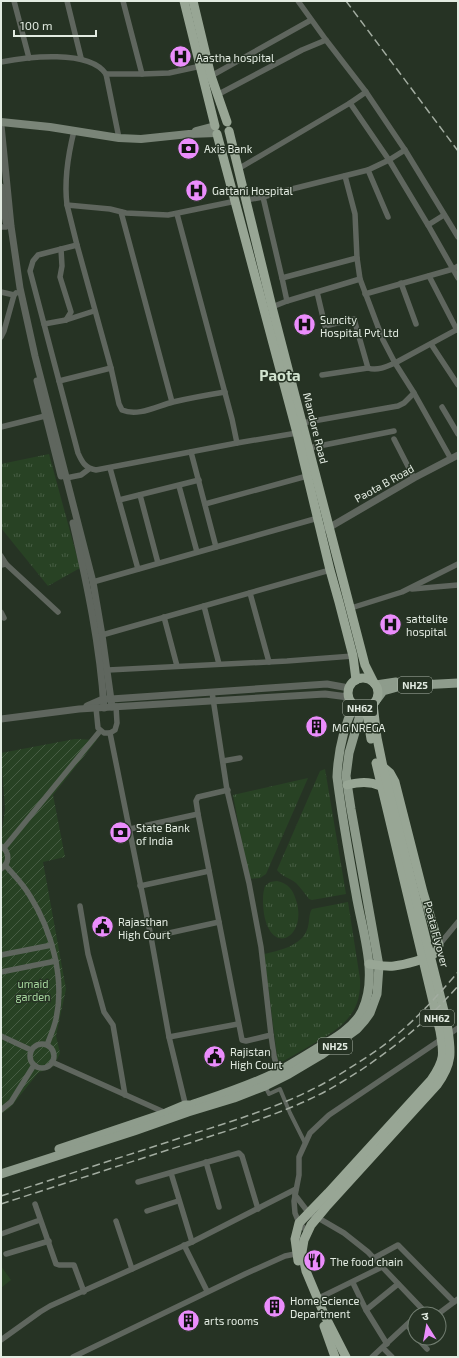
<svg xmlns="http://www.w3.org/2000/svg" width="459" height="1358" font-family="'Exo 2','Noto Sans Devanagari',sans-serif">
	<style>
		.grass { fill: url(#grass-tufts) }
		.garden { fill: url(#garden-furrows) }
		.pitch { fill: #284224 }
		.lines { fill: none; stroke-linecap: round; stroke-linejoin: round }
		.pedestrian { stroke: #5f665e; stroke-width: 4 }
		.minor { stroke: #5f665e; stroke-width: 5.5 }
		.tertiary { stroke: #5f665e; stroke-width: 7 }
		.secondary { stroke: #7a8578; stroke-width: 8 }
		.primary { stroke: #8e9c8c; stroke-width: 9 }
		.trunk { stroke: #98a695; stroke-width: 9 }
		.rail { stroke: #a2aca0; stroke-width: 1.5; stroke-dasharray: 8 4; stroke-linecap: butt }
		.labels { text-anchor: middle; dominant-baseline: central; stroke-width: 3; stroke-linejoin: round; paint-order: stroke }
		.shield { fill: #263324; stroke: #aab4a8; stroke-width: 1 }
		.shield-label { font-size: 10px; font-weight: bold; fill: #e2ebe1 }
		.poi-label { font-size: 11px; fill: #e2ebe1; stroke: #263324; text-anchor: start }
		.street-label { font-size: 11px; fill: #e2ebe1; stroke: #263324 }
		.park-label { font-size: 11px; fill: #a5d59d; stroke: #263324 }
		.district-label { font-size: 15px; font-weight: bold; fill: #d1e3cf; stroke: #263324 }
	</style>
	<defs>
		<pattern id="grass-tufts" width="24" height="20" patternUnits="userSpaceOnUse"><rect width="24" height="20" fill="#284224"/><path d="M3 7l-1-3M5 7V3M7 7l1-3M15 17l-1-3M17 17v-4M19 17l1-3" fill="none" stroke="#475d44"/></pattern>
		<pattern id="garden-furrows" width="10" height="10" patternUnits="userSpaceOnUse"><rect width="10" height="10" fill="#284224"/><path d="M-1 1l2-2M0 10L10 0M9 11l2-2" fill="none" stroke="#475d44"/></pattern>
	</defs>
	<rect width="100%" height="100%" fill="#263324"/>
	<g class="grass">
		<path d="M49,454L80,568L48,586L1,528V464Z"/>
		<path d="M325,769L346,894L312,900L309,899C305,894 301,888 296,883C290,878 281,876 277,870L320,771Z"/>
		<path d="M308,778L266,874L260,878L249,879L233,795Z"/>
		<path d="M277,881C288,883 293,890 296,900C308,936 272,958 264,914C263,904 262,895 265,886L270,882Z"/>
		<path d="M348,902L360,979C362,1014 341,1028 313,1044C301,1051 289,1058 278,1064L264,954C278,951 301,946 307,930C310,923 308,915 312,909Z"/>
	</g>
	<path class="garden" d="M75,739L97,740L53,795L65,857L43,862L66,989L56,1036L60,1053L54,1066L38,1073L10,1108L1,1114V832L2,831L5,809L1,753Z"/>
	<path class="pitch" d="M1,1266L11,1280L1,1288Z"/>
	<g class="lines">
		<path class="pedestrian" d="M265,1086L269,1094L280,1089L290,1113L305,1143"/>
		<g class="minor">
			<path d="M14,1L29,58"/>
			<path d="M67,1L81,58"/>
			<path d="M298,1L326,40L366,92L405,150L458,237"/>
			<path d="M1,62C27,57 89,49 106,74L119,138"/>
			<path d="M106,74H142L123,1"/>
			<path d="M142,74L169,73L201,66"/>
			<path d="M211,76L311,20"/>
			<path d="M366,92L350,103L389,160L428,225L444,215"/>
			<path d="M217,95L302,50L326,40"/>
			<path d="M74,131C68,155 64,181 67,205L110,209L126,213L168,215L236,201"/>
			<path d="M238,169L350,103"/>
			<path d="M368,170L388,217"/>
			<path d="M345,176L355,214L357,258L360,279L383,340L395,363L458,329"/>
			<path d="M263,197L282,278L357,258"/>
			<path d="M246,200L263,197L280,192L368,170L389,160L405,150"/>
			<path d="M67,205L77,245L38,255L33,261L30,271L78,453C82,462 85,468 96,470L237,443"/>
			<path d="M121,212L172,402"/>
			<path d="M177,214L232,419L237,443L297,433"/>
			<path d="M428,225L458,278"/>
			<path d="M1,227H6"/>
			<path d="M77,245L111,368L119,404L122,410C138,417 157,406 173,402C190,398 207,395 225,392"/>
			<path d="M61,249L62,266L60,277L71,312L66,320"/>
			<path d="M429,276L457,330"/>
			<path d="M282,278L287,301"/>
			<path d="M401,283L416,324"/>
			<path d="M1,292L14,295"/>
			<path d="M365,294L453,269L458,266"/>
			<path d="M272,307L287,301L360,279"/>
			<path d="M44,324L66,320L94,311"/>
			<path d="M1,337L4,331L14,295L16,293"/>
			<path d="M431,344L458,385"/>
			<path d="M322,375L368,368"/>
			<path d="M59,381L111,368"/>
			<path d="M414,393L451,459"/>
			<path d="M442,407L458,434"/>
			<path d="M302,423L398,406L404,403L414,393L395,363C386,367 377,371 368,368L354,319L325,326L317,292"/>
			<path d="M1,427L45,416"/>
			<path d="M394,439L414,478"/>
			<path d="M309,448L394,431"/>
			<path d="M191,452L216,547L318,518"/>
			<path d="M110,468L138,569"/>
			<path d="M66,478L81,475L89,469"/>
			<path d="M179,486L197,552"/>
			<path d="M140,495L158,563"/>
			<path d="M119,500L199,480"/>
			<path d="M205,504L307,476"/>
			<path d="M1,556L6,564L1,565"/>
			<path d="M6,564L58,612"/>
			<path d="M93,582L216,547"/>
			<path d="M412,589L458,585"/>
			<path d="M250,593L269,662"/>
			<path d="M204,606L219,664"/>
			<path d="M351,608L402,592L458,564"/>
			<path d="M1,612L4,618"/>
			<path d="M164,617L177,666"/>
			<path d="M102,635L330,570"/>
			<path d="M108,670L287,661L353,656"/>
			<path d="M212,692L227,790L249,883L261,947L271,1035L274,1056L278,1071"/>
			<path d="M96,708L98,728L104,733H110L115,730L117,723L116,706"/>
			<path d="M110,733L151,937L169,1037L186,1107"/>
			<path d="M223,761L240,758"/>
			<path d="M228,790L198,797L196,801L198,814L242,1040L246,1041L271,1035"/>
			<path d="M130,829L198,814"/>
			<path d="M4,848L100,731"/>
			<path d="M5,865C14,875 24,885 30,896C52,931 65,979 56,1019C54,1028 50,1037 47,1045"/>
			<path d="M1,869C10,863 10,852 1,846"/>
			<path d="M140,886L209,871"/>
			<path d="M80,906L88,954L104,1012L113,1025L125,1095"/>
			<path d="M151,937L219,922"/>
			<path d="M439,945L458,922"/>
			<path d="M1,955L52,945"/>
			<path d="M1,972L56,961"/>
			<path d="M1,1036L31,1050"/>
			<path d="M169,1037L238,1024"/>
			<circle cx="42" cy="1056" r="12"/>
			<path d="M52,1062L166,1113"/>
			<path d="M1,1110L11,1102L34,1065"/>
			<path d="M206,1162L219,1207"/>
			<path d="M171,1173L192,1242"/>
			<path d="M138,1182L239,1153L242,1156L258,1209"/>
			<path d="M295,1195L308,1212L344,1233L368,1252L427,1314"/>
			<path d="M35,1204L56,1264L59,1265H74L84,1292"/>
			<path d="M147,1211L178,1201"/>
			<path d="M116,1221L132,1269"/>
			<path d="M307,1231L299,1223L295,1213L294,1201L299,1175V1157L310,1133L329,1115L458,1028"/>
			<path d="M1,1234L40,1220"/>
			<path d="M184,1245L207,1291"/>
			<path d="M6,1254L49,1241"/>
			<path d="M374,1258L398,1245L454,1302"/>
			<path d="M353,1283L366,1310L387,1344"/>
			<path d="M317,1299L382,1267"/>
			<path d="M366,1310L398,1284"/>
			<path d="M438,1314L458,1299"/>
			<path d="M407,1325L415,1335"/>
			<path d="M417,1338L427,1349"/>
			<path d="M1,1340L40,1312L50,1306L192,1242L296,1189"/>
			<path d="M383,1348L392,1357"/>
			<path d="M73,1357L245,1274L285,1256L300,1253"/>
			<path d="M372,1357L415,1317"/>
		</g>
		<g class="tertiary">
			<path d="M1,125L11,226L20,288L35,356L93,582L102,635L112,707"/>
			<path d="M1,187L6,222"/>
			<path d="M37,381L61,476"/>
			<path d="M73,523C87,584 100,645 104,708"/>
			<path d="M324,528L330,527L414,478L458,455"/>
			<path d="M87,706L103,699H111L327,684L349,688"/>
			<path d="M1,719L79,709L325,694L348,697"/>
		</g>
		<g class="secondary">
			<path d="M1,122L50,127L119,138L141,139L189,134L216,133"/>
			<path d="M196,131L215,126"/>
		</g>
		<g class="primary">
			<path d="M376,685L396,682"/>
			<path d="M377,699L383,691L401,686L458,683"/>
			<path d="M59,1149L166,1113L185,1105H191C220,1095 249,1086 277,1072C290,1065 303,1057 316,1049C332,1040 353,1029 362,1011C379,976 362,931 356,894C349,856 342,817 337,777C338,751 343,729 354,705"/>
			<path d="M1,1174L134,1131L188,1112L234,1098L265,1086L289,1074L321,1055L357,1029L365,1020L370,1013L377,994L379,966L351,809L346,776L349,753L362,708"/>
		</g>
		<g class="trunk">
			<path d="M184,1L215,126"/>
			<path d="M193,1L211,76L227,122"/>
			<path d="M229,131L272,307L365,665L374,683"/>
			<path d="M217,134L297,433L330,570L339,602L353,656L356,680"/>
			<circle cx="363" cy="693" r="15"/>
			<path d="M366,708L371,739"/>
			<path d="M347,785C359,782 369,781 381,786"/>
			<path d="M369,964C377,965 385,967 394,966C403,965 428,959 435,953C438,951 438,948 439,945L423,892L395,782L390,773L383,767"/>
			<path d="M298,1261L295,1239L299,1223L328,1193L431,1080C445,1060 444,1054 440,1031L376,763"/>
			<path d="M324,1326L335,1357"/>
			<path d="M346,1357L324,1314L306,1271L302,1252L304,1240L311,1225L326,1207L437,1085C454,1062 451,1050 447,1023L383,767L377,738L373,704"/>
		</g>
		<g class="rail">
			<path d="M346,1L458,151"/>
			<path d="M1,1196C57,1178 112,1160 168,1142C215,1126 263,1113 307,1092C332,1080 357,1064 380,1048C410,1026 434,1000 458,972"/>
			<path d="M1,1204L239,1127C263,1118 287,1110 310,1099C328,1091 345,1080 361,1070C399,1044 427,1021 458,986"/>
		</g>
	</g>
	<defs>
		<symbol id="hospital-disc" viewBox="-11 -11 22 22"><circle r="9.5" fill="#eb8dfc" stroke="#263324"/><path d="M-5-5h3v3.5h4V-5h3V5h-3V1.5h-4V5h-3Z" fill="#111"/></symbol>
		<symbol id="bank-disc" viewBox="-11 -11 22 22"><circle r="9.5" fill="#eb8dfc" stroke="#263324"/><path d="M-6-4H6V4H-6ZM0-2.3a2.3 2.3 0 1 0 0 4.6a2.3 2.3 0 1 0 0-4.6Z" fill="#111"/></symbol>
		<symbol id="building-disc" viewBox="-11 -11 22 22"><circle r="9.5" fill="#eb8dfc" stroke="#263324"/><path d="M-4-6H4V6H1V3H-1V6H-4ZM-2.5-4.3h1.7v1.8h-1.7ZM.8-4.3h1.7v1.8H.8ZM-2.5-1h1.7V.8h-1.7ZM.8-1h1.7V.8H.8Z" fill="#111"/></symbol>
		<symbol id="civic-disc" viewBox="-11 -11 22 22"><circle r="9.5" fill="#eb8dfc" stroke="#263324"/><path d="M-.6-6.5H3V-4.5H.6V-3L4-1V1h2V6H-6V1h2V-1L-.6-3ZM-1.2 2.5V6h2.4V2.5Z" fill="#111"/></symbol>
		<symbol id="restaurant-disc" viewBox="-11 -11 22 22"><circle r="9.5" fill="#eb8dfc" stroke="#263324"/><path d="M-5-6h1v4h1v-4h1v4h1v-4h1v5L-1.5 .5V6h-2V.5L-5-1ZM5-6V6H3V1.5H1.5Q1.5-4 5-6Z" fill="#111"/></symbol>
	</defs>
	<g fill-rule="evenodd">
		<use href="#hospital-disc" x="168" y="44" width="25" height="25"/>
		<use href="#bank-disc" x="176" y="136" width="25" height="25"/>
		<use href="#hospital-disc" x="184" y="178" width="25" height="25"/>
		<use href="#hospital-disc" x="292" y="312" width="25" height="25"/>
		<use href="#hospital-disc" x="378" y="612" width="25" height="25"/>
		<use href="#building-disc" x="304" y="714" width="25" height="25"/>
		<use href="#bank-disc" x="108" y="820" width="25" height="25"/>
		<use href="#civic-disc" x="90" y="914" width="25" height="25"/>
		<use href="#civic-disc" x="202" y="1044" width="25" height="25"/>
		<use href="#restaurant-disc" x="302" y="1248" width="25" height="25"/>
		<use href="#building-disc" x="262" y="1294" width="25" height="25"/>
		<use href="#building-disc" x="176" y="1308" width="25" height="25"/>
	</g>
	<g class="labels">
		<g class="shield">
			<rect x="398" y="677" width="34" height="16" rx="3"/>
			<rect x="343" y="700" width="34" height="16" rx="3"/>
			<rect x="420" y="1010" width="34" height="16" rx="3"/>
			<rect x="318" y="1038" width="34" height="16" rx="3"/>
		</g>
		<g class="shield-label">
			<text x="415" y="685">NH25</text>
			<text x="360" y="708">NH62</text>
			<text x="437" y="1018">NH62</text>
			<text x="335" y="1046">NH25</text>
		</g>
		<g class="poi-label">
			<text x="196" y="57">Aastha hospital</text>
			<text x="204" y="148">Axis Bank</text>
			<text x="212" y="190">Gattani Hospital</text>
			<text x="320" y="319">Suncity<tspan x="320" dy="13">Hospital Pvt Ltd</tspan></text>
			<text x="406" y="618">sattelite<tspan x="406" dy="13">hospital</tspan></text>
			<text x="332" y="727">MG NREGA</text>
			<text x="136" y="827">State Bank<tspan x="136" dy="13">of India</tspan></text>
			<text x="118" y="921">Rajasthan<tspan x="118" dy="13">High Court</tspan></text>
			<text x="230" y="1051">Rajistan<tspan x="230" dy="13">High Court</tspan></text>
			<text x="330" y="1261">The food chain</text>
			<text x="290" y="1300">Home Science<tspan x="290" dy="13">Department</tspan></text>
			<text x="204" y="1320">arts rooms</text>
		</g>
		<g class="street-label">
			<text transform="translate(316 428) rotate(76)">Mandore Road</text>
			<text transform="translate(384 483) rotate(-29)">Paota B Road</text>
			<text transform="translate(437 934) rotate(75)">Poata Flyover</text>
		</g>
		<g class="park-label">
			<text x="33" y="983">umaid<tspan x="33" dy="13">garden</tspan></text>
		</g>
		<g class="district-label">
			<text x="280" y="375">Paota</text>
		</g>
	</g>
	<rect width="459" height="1358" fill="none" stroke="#e2ebe1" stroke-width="4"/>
	<g transform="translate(427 1326) rotate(349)"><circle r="19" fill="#263324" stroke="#717d70"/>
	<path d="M0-3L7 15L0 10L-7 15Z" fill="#eb8dfc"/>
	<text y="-6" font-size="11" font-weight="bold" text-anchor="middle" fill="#e2ebe1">उ</text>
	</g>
	<path d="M14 30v6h82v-6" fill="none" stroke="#e2ebe1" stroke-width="2"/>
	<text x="20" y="30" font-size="12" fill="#e2ebe1" stroke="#263324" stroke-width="3" paint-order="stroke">100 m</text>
</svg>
